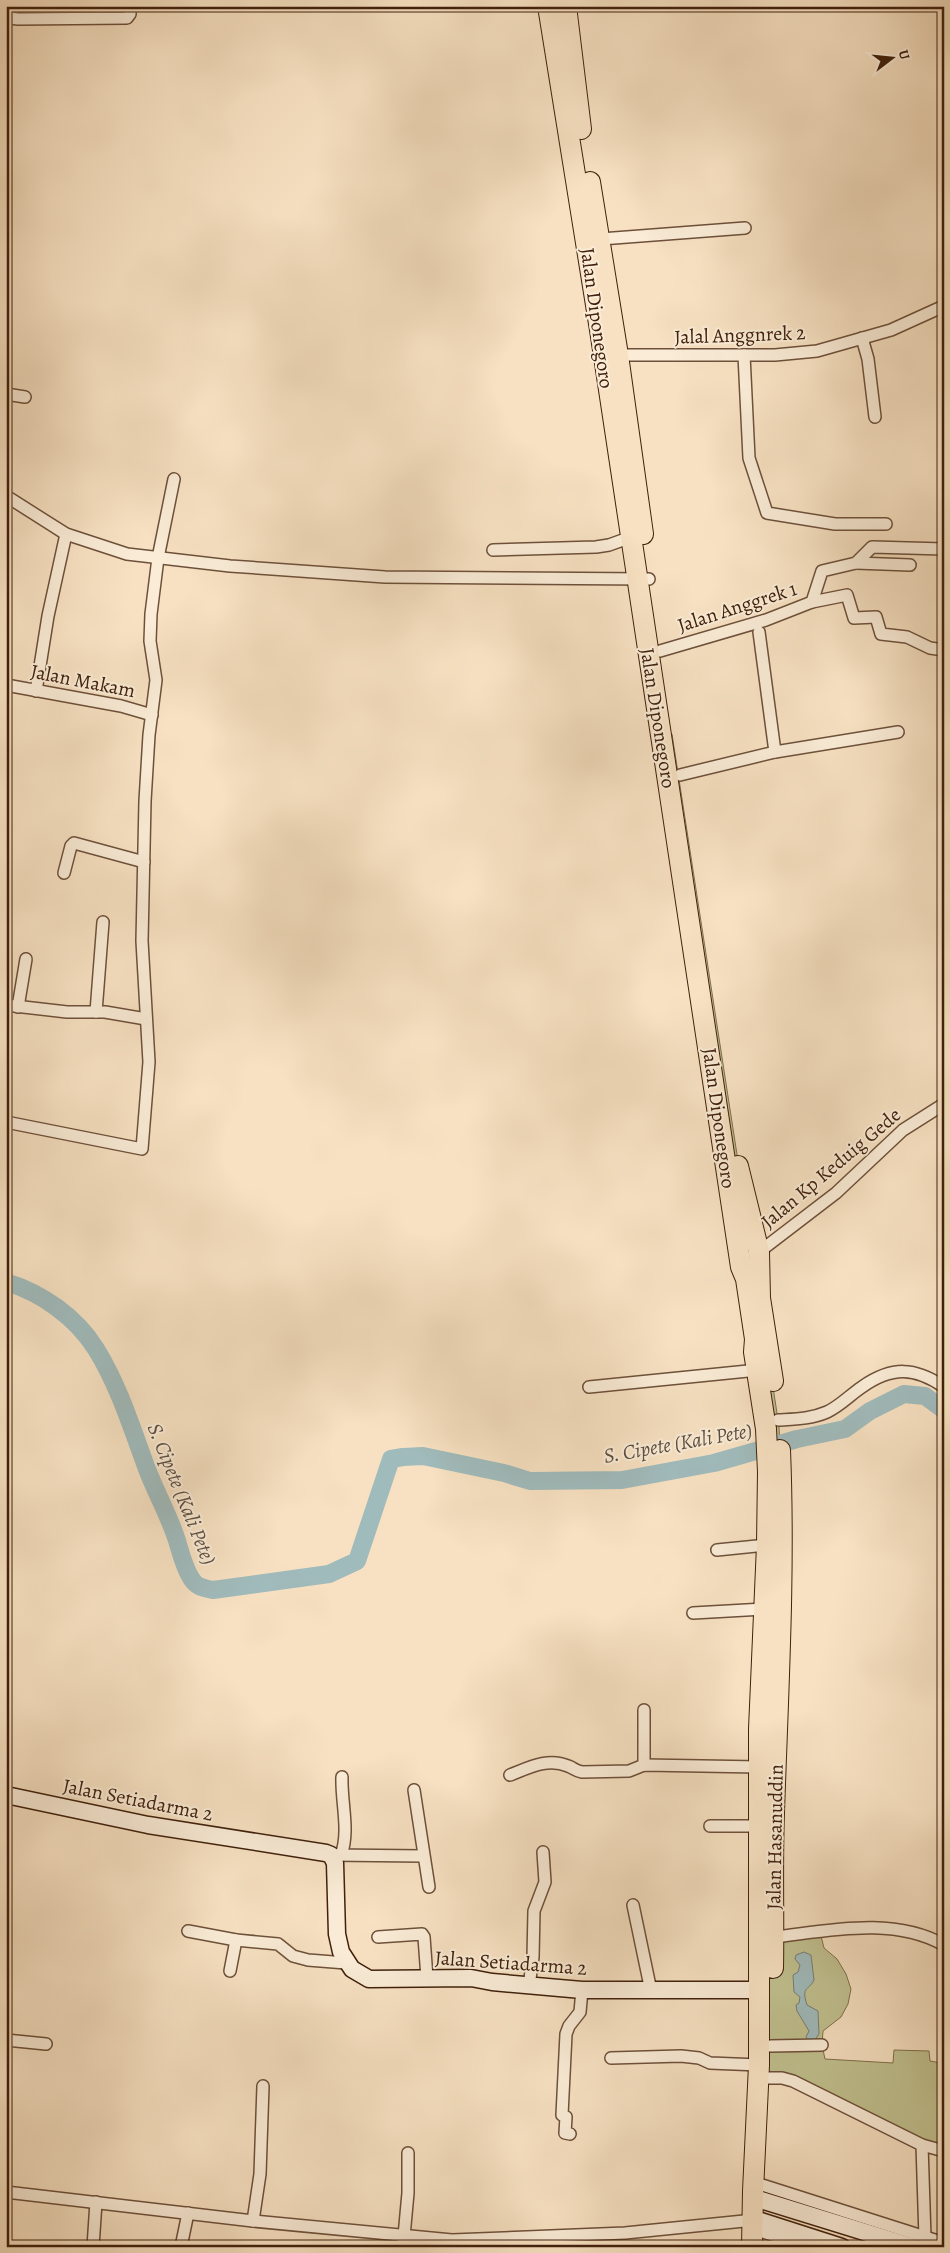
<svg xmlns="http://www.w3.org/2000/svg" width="950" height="2253" font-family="Alegreya,serif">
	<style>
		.green { fill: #c1c190; stroke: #80704e }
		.water { fill: #a0bbbc; stroke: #7a7d76 }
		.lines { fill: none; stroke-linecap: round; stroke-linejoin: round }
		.river { stroke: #a0bbbc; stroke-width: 18 }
		.street-casing { stroke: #6e503a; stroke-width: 14 }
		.secondary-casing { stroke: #40200c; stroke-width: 19 }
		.highway-casing { stroke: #40200c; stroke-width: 22 }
		.street { stroke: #faecd7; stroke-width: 11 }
		.secondary { stroke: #faecd7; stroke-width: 16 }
		.highway { stroke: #f7e1c2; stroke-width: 20 }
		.labels { text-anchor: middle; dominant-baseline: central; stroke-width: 4; stroke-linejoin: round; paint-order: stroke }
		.street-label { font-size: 20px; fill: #40200c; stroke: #faecd7 }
		.water-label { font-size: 21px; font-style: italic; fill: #5d4e41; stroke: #faecd7 }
	</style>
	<rect width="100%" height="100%" fill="#f7e1c2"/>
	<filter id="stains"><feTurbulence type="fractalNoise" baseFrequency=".004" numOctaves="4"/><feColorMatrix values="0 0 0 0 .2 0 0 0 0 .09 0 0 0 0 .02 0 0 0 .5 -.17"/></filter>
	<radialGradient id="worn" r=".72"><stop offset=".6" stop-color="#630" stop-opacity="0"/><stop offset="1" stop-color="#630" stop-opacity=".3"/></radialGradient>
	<path class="green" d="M672,734L779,1426L781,1474L774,1937L820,1932L824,1948L837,1959L846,1974L851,1989L848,2004L841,2017L823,2031L822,2045L825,2059L893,2063L894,2050L929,2051L930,2061L941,2063L944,2060V2151L815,2093L766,2078L767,1482L660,736Z"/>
	<path class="water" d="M804,1952L811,1955L814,1980C808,1992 801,1986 807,2005L818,2011L819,2034L815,2040H808L806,2037L809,2031L797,2011L796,2005L799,2003L800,1997L794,1992L793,1975L798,1972L800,1965L795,1959L796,1955Z"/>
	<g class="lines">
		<path class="river" d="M6,1282C42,1293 76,1317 96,1349C119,1386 132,1429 147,1469C155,1490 166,1510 174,1532C180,1547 182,1564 191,1578C196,1587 203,1588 213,1590L329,1574L357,1561L391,1459L403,1457L423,1456L504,1473L530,1481L622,1480L714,1463L797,1439L845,1429L870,1411L904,1394L925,1396L944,1410"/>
		<defs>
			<g id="street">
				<path d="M7,6L9,18L18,19L127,18L130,14V6"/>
				<path d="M601,239L745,228"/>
				<path d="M862,338L868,359L875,417"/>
				<path d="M618,355H775L817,351L891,330L944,306"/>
				<path d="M744,355L749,458L767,513L835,524H886"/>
				<path d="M6,394L25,397"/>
				<path d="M6,496L66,534L127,554L230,566L385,577L649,579"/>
				<path d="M493,550L596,547L609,545L634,536"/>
				<path d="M856,563L910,565"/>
				<path d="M812,602L847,595L854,618L876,617L881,634L907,637L930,648L944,650"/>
				<path d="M660,651L766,620L812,602L822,571L856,563L872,547L944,549"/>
				<path d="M6,685L121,706L152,715"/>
				<path d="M36,691L48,616L66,534"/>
				<path d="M775,752L898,732"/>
				<path d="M680,775L775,752L759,632"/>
				<path d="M64,873L71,846L74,843L144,862"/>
				<path d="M6,1005L67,1012H105L146,1019"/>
				<path d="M18,1007L26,959"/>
				<path d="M96,1012L103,922"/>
				<path d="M6,1122L142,1149L149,1062L142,941L145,801L149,735L156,680L150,641L151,614L158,558L174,479"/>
				<path d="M755,1253L759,1252L836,1193L903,1130L944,1104"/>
				<path d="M589,1387L758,1370"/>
				<path d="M778,1420C794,1419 811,1419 827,1412C840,1406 850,1395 862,1387C892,1366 915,1367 944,1387"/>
				<path d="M717,1550L767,1545"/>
				<path d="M693,1613L764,1609"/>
				<path d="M644,1710V1765"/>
				<path d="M510,1775C528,1768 548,1757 568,1766C574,1768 575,1771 582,1772L629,1771L644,1765L759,1767"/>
				<path d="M414,1790L429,1887"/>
				<path d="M710,1826H759"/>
				<path d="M331,1855L423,1856"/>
				<path d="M341,1855C350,1831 341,1802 342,1777"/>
				<path d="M633,1905L651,1991"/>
				<path d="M188,1931L236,1940L278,1944L293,1956L308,1960L346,1963"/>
				<path d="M378,1937L422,1934L424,1937L427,1978"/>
				<path d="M774,1937C828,1931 893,1916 944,1945"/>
				<path d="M230,1971L236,1940"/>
				<path d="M529,1986L533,1957L534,1911L545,1882L543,1852"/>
				<path d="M6,2040L46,2044"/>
				<path d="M770,2046L822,2045"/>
				<path d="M611,2058L681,2056L699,2058L710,2063L759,2065"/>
				<path d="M766,2078H782L793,2081L922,2145L944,2151"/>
				<path d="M570,2134L565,2133L566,2117L562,2115L566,2034L569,2026L580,2012L582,1990"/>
				<path d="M922,2145L925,2238"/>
				<path d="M762,2185L944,2243"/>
				<path d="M6,2192L253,2221L452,2240L625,2233L754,2220"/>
				<path d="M253,2221L260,2174L263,2086"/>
				<path d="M760,2231L810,2247"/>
				<path d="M93,2247L96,2202"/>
				<path d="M181,2247L188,2213"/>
				<path d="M403,2247L408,2193V2153"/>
			</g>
			<g id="secondary">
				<path d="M6,1795L148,1825L326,1853L331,1855L335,1863L337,1934L341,1952L352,1969L369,1979L471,1978L492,1982L582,1990H760"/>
				<path d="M761,2200L913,2247"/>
				<path d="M761,2221L842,2247"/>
			</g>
			<g id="highway">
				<path d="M548,6L600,330L741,1267L746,1279L755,1339L754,1352L766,1429L768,1472L767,1545L759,1729V2065L753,2191L752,2247"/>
				<path d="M566,6L581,129"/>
				<path d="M590,182L618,355L643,534"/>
				<path d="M738,1166L759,1252L760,1298L773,1381"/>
				<path d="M773,1968C774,1916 772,1864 774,1813C778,1692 785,1570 780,1450"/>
			</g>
		</defs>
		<use href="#street" class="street-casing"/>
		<use href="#secondary" class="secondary-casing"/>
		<use href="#highway" class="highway-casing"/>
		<use href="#street" class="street"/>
		<use href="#secondary" class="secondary"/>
		<use href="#highway" class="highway"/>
	</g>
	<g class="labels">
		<g class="street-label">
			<text transform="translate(597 318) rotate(82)">Jalan Diponegoro</text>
			<text transform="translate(740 335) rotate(-2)">Jalal Anggnrek 2</text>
			<text transform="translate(737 607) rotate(-18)">Jalan Anggrek 1</text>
			<text transform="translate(83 681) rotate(11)">Jalan Makam</text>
			<text transform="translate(658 718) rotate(81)">Jalan Diponegoro</text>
			<text transform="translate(719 1118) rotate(82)">Jalan Diponegoro</text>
			<text transform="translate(831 1168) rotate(-40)">Jalan Kp Keduig Gede</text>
			<text transform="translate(138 1800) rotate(11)">Jalan Setiadarma 2</text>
			<text transform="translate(775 1837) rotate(-89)">Jalan Hasanuddin</text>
			<text transform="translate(511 1963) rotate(4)">Jalan Setiadarma 2</text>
		</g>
		<g class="water-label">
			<text transform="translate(678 1443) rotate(-10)">S. Cipete (Kali Pete)</text>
			<text transform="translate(182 1494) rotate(68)">S. Cipete (Kali Pete)</text>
		</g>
	</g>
	<rect width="950" height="2253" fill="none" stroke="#f7e1c2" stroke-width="25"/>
	<rect x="8" y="8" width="935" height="2238" fill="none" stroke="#40200c" stroke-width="2.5"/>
	<rect x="12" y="12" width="925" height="2228" fill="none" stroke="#40200c"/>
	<g transform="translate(892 58) rotate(74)" stroke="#faecd7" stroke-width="4" paint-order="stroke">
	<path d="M0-4L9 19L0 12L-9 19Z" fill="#40200c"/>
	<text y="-8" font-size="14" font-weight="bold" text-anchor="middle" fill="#40200c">U</text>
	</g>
	<rect width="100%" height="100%" filter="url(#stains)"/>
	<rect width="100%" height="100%" fill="url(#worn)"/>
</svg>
